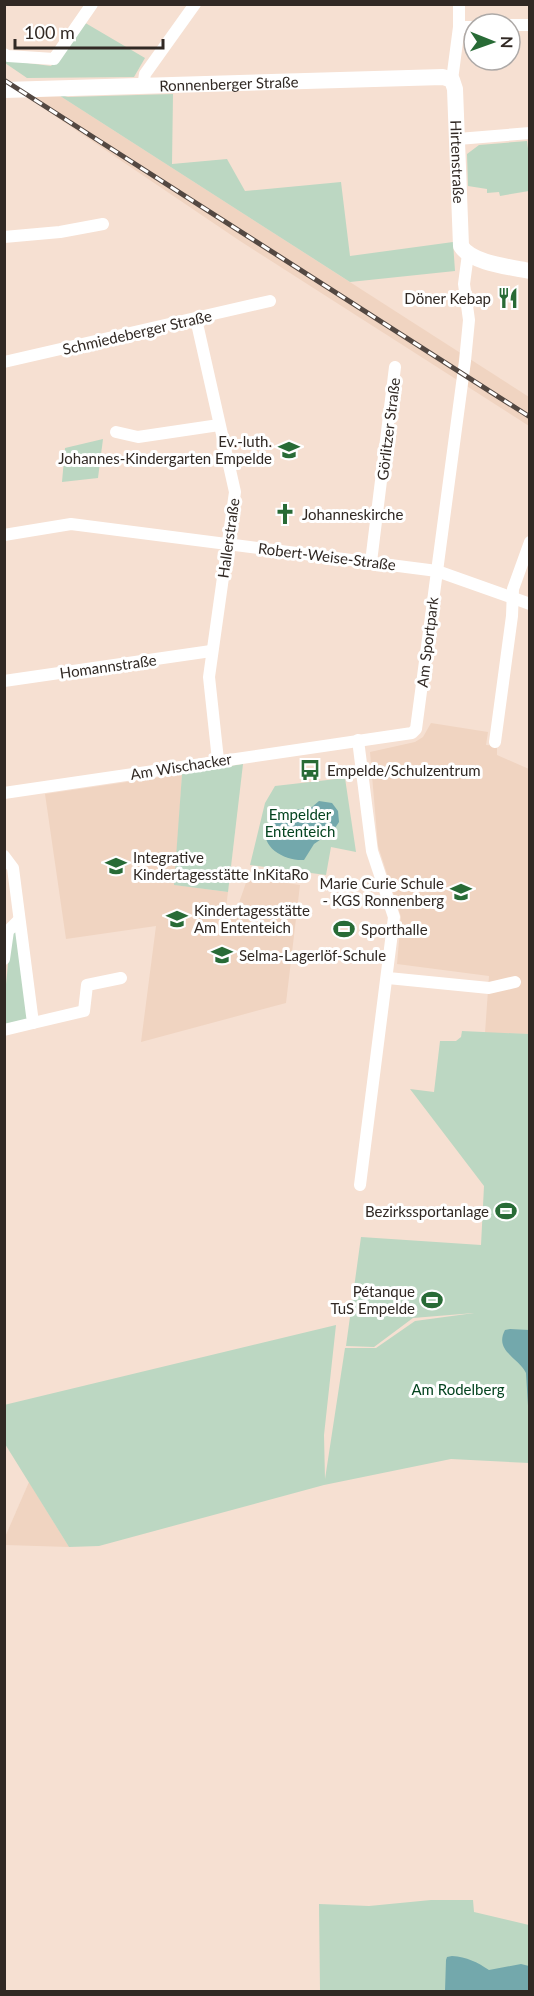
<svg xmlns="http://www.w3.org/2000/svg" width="534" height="1996" font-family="Lato,sans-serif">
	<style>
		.built { fill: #f0d4c1 }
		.green { fill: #bcd7c2 }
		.water { fill: #73a8ac }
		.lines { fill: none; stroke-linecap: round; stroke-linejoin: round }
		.street { stroke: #fff; stroke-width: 12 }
		.secondary { stroke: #fff; stroke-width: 16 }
		.rail-casing { stroke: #534842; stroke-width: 5 }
		.rail { stroke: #fff; stroke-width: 3; stroke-dasharray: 9; stroke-linecap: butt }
		.labels { text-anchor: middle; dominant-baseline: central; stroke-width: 6; stroke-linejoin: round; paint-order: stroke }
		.street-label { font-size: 15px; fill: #312924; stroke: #fff }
		.poi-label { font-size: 15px; fill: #312924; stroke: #fff; text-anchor: start }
		.park-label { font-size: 15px; fill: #04431f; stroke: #fff }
	</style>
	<rect width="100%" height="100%" fill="#f6e0d2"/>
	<g class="built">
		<path d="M57,94L529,397V426L240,241L24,95Z"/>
		<path d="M431,723L488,732L486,745L497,746V755L529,769V1034L485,1033L489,976L397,964L401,917L378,846L370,752L415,742L423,737Z"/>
		<path d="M182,774L175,885L228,892L225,916L234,917L248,877L300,885L286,1003L141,1042L156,926L66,939L45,794Z"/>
		<path d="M29,1482L69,1547L5,1545V1537Z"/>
	</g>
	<g class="green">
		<path d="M82,21L145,58L134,77L27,78L5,63L4,60L51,66L67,48Z"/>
		<path d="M57,94L68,97L173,94L172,164L227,159L245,191L341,182L350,256L453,242L455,271L350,282Z"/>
		<path d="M527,141L529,156V191L500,196L499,192L487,193V189L468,186L467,154L479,145Z"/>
		<path d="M103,439L98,478L62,482L65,448Z"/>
		<path d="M243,764L228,892L174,885L182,774Z"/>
		<path d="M345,778L356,852L331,847L326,875L250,865L265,803L275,786Z"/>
		<path d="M14,932L16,933L28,1021L5,1024V994L11,934Z"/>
		<path d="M462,1031L529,1034V1463L451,1459L324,1485L99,1546L69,1547L5,1444L4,1405L336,1325L324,1435L325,1479L345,1348H376L415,1321L474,1313L413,1318L374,1347L346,1346L361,1237L481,1245L484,1186L410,1089L434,1092L440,1041H456L461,1037Z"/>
		<path d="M431,1900H473L474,1912L529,1925V1991H320L319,1904L369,1906Z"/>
	</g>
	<g class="water">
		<path d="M319,801L332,803L338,811L339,822L333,831L314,844L304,860C285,861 260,848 266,826L278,820L285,812L312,807Z"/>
		<path d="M510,1329L529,1330V1422L526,1373C518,1357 494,1351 505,1330Z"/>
		<path d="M452,1956C467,1957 477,1962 489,1970L521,1964L529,1966V1991H445L446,1960L447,1957Z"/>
	</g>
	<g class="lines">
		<g class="street">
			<path d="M510,25H530"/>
			<path d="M459,27H474"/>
			<path d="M4,54L8,56L54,59L92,4"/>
			<path d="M452,80L459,27V4"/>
			<path d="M143,87L145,74L195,4"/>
			<path d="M458,139L530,133"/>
			<path d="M4,237L60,232L103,224"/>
			<path d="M196,319L235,492L209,677L218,760"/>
			<path d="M4,362L270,301"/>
			<path d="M116,432L138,437L219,425"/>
			<path d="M4,535L71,524L437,571L530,604"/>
			<path d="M371,562L395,367"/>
			<path d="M4,681L211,651"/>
			<path d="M358,740L372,851L394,917L360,1185"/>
			<path d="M495,742L512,616L513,589L530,542"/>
			<path d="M4,793L412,733L416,729L465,361L469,320L464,284L468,254"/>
			<path d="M4,856L13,868L33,1023L4,1030"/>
			<path d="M4,959L8,931L19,920"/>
			<path d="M388,978L489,988L515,982"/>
			<path d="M33,1023L84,1011L87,985L121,978"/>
		</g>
		<path class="secondary" id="s1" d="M4,90L443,77L452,80L455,89L461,246C471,263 510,267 530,271"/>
		<defs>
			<path id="rail" d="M4,80L530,417"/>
		</defs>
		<use href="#rail" class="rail-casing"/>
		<use href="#rail" class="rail"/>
	</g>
	<defs>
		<symbol id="restaurant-bare" viewBox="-9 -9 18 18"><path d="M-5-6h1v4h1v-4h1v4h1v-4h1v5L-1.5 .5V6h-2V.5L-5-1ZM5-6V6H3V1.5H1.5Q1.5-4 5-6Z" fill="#286b36" stroke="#fff" stroke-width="2.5" paint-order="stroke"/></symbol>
		<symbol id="school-bare" viewBox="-9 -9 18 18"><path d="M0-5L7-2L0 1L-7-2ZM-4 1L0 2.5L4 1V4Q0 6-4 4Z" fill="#286b36" stroke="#fff" stroke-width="2.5" paint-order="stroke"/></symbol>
		<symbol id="church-bare" viewBox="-9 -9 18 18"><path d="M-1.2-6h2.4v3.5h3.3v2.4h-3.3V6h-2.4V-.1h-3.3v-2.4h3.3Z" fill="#286b36" stroke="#fff" stroke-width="2.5" paint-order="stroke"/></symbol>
		<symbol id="bus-bare" viewBox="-9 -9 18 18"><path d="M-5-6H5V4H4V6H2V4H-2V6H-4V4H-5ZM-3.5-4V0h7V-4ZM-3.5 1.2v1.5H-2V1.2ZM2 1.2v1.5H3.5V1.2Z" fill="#286b36" stroke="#fff" stroke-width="2.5" paint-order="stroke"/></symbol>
		<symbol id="stadium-bare" viewBox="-9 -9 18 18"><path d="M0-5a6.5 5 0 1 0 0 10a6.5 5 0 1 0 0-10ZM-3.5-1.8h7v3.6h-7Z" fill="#286b36" stroke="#fff" stroke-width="2.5" paint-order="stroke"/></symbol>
	</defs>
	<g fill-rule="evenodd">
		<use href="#restaurant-bare" x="493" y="283" width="30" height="30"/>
		<use href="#school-bare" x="274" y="435" width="30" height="30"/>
		<use href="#church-bare" x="270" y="499" width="30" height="30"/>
		<use href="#bus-bare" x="295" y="755" width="30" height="30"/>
		<use href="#school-bare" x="101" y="851" width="30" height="30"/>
		<use href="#school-bare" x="446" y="877" width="30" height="30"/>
		<use href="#school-bare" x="162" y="904" width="30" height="30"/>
		<use href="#stadium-bare" x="329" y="914" width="30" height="30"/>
		<use href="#school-bare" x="207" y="940" width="30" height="30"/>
		<use href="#stadium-bare" x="491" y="1196" width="30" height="30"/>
		<use href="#stadium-bare" x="417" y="1285" width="30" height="30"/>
	</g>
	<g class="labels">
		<g class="street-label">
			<text stroke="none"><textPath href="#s1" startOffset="225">Ronnenberger Straße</textPath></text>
			<text stroke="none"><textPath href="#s1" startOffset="531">Hirtenstraße</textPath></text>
			<text transform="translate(137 332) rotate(-13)">Schmiedeberger Straße</text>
			<text transform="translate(388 429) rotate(-83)">Görlitzer Straße</text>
			<text transform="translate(228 538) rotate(-82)">Hallerstraße</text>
			<text transform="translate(327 556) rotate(7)">Robert-Weise-Straße</text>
			<text transform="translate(427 642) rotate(-83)">Am Sportpark</text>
			<text transform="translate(108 666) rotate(-8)">Homannstraße</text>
			<text transform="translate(181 766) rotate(-9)">Am Wischacker</text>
		</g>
		<g class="poi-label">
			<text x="491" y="298" text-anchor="end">Döner Kebap</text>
			<text x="272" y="441" text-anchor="end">Ev.-luth.<tspan x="272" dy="17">Johannes-Kindergarten Empelde</tspan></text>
			<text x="302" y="514">Johanneskirche</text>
			<text x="327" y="770">Empelde/Schulzentrum</text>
			<text x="133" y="857">Integrative<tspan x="133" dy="17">Kindertagesstätte InKitaRo</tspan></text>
			<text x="444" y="883" text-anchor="end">Marie Curie Schule<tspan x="444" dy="17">- KGS Ronnenberg</tspan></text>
			<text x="194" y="910">Kindertagesstätte<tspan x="194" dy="17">Am Ententeich</tspan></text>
			<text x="361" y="929">Sporthalle</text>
			<text x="239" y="955">Selma-Lagerlöf-Schule</text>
			<text x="489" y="1211" text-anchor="end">Bezirkssportanlage</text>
			<text x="415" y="1291" text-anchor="end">Pétanque<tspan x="415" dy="17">TuS Empelde</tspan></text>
		</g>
		<g class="park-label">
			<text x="300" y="814">Empelder<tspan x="300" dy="17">Ententeich</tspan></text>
			<text x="458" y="1389">Am Rodelberg</text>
		</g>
	</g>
	<rect width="534" height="1996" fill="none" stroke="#312924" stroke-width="12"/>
	<g transform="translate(492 42) rotate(91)"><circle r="28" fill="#ffffff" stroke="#ada9a7" stroke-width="1.5"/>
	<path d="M0-4.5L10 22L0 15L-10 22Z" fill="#286b36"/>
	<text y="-9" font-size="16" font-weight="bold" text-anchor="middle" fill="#312924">N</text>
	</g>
	<path d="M15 39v9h148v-9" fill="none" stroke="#312924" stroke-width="3"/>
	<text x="24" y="39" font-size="18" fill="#312924" stroke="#ffffff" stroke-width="4.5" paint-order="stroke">100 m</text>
</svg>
